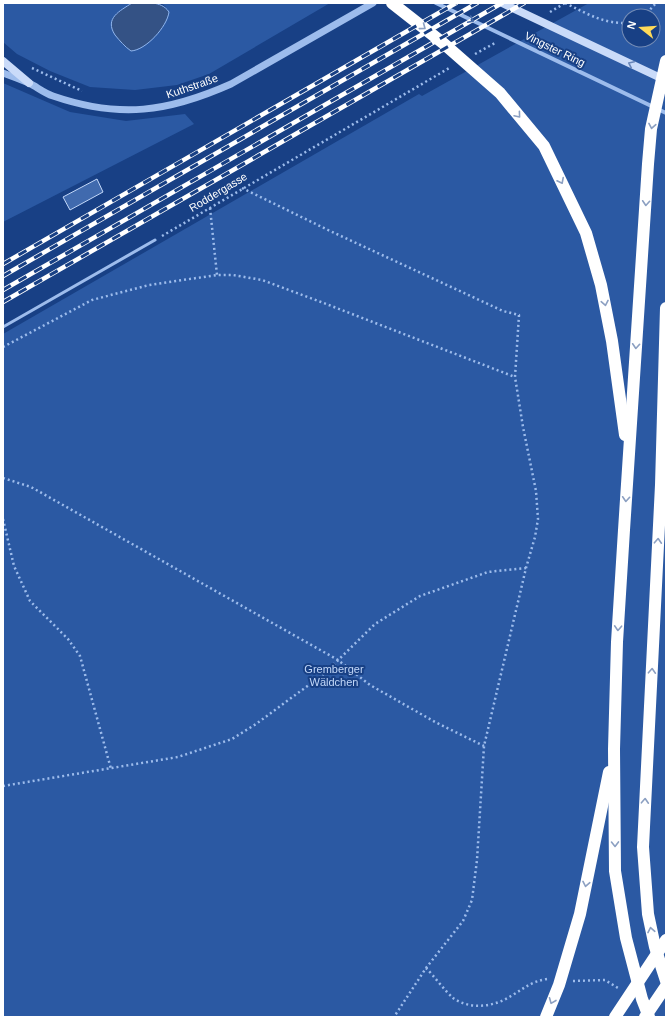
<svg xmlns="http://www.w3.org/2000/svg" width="669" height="1020" font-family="Arial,sans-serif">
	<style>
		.green { fill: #2b59a3; fill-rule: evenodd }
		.water { fill: #345285; stroke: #90b6ef }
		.building { fill: #406aae; stroke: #c3d8f9 }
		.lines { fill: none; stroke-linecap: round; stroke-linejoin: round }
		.path { stroke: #9dbcec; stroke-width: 2.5; stroke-dasharray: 2 3; stroke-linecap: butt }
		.service { stroke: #9dbcec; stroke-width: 3 }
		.minor { stroke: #9dbcec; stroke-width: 4 }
		.tertiary { stroke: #9dbcec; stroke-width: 7 }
		.secondary { stroke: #cadbf9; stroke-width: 8 }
		.motorway { stroke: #fff; stroke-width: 12 }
		.rail-casing { stroke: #fff; stroke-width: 4.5 }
		.rail { stroke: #184085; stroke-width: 3; stroke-dasharray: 9; stroke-linecap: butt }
		.oneway { stroke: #476ba9 }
		.oneway2 { stroke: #8ca0c2 }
		.oneway3 { stroke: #6886b9 }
		.labels { text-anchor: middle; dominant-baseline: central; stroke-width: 4; stroke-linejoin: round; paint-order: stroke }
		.street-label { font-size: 11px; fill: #fff; stroke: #184085 }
		.park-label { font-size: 11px; fill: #c3d8f9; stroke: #184085 }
	</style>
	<rect width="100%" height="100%" fill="#184085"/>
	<g class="green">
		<path d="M3,3H132L117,13L112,30L123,45L131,51L166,7L161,3H330L209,74L177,85L135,90L90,87L50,71L17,54L3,42Z"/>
		<path d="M589,3H666V1017H3V334L419,94L422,96ZM629,16H653V40H629Z"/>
		<path d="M3,83L70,112L126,121L185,114L194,124L3,222Z"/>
	</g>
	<path class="water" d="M132,3C145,3 161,0 169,12C167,27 146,50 131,51C124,46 120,41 115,35C104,18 120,11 132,3Z"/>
	<path class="building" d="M97,179L103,192L70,210L63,197Z"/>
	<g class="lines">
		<g class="path">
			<path d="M565,3C588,14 603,24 629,23"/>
			<path d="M550,12L565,3"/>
			<path d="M643,16L646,14L656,3"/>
			<path d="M475,54L495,43"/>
			<path d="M32,68L82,91"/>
			<path d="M242,188L328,230L503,311L519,315L515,377L523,427L536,491L538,519L535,537L526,568L484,746L477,860L472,900L463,921L426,968L394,1017"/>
			<path d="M210,208L217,275"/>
			<path d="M162,236L451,67"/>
			<path d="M3,347L92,300L149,285L217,275H233L262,280L321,302L515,377"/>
			<path d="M3,478L31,487L338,660L370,685L435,722L484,746"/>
			<path d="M3,519L14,566L30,601L68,639L80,656L111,769"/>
			<path d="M3,786L178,757L232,739L256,724L325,673L375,624L420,596L488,572L526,568"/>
			<path d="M426,968C434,976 445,991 453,998C470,1010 494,1007 511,996C523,989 532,981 547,979"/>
			<path d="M573,981L605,980L618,988"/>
		</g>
		<path class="service" d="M3,327L155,240"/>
		<path class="minor" d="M436,3L666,113"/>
		<path class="tertiary" d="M3,73C11,76 20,79 29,83C37,87 44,93 53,96C120,119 168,112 231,84L373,3"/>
		<g class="secondary">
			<path d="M502,3L665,80"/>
			<path d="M3,61L29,83"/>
		</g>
		<g class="motorway">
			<path d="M392,3L443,43L500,93L544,146L586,233L601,285L612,341L625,435"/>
			<path d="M666,308L661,485L643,847L648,914L655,947L666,981"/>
			<path d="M546,1017L559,985L580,914L609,772"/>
			<path d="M615,1017L666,940"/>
			<path d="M645,1017L666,986"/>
			<path d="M649,1017L642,999L626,938L615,871L614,749L617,642L624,530L648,164L651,129L666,61"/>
		</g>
		<defs>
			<g id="rail">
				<path d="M3,264L456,3"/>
				<path d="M3,276L477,3"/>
				<path d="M3,290L502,3"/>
				<path d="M3,302L524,3"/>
			</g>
		</defs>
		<use href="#rail" class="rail-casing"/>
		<use href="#rail" class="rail"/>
	</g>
	<defs><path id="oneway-chevron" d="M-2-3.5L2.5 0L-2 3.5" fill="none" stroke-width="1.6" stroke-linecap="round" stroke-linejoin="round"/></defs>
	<use class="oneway" href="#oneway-chevron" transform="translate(471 20) rotate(26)"/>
	<g class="oneway2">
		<use href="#oneway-chevron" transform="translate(423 27) rotate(37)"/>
		<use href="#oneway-chevron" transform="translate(518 115) rotate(50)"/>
		<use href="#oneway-chevron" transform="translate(652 126) rotate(100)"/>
		<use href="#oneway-chevron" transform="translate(561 181) rotate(63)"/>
		<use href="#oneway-chevron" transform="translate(646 203) rotate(94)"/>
		<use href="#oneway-chevron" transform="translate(605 303) rotate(79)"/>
		<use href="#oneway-chevron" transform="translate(636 346) rotate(94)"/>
		<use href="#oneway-chevron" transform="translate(626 499) rotate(94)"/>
		<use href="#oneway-chevron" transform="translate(658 541) rotate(-87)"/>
		<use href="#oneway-chevron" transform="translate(618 628) rotate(93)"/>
		<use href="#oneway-chevron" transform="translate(652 671) rotate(-87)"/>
		<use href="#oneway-chevron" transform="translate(645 801) rotate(-87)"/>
		<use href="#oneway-chevron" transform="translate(615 844) rotate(89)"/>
		<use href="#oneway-chevron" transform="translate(586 884) rotate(101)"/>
		<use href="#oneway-chevron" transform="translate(651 930) rotate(-101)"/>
		<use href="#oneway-chevron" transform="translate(552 1001) rotate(112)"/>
	</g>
	<use class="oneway3" href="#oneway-chevron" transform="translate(631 64) rotate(-155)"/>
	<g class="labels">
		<g class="street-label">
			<text transform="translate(555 49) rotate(26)">Vingster Ring</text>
			<text transform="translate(192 86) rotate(-19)">Kuthstraße</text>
			<text transform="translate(218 192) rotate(-31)">Roddergasse</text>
		</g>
		<g class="park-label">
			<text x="334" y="669">Gremberger<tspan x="334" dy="13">Wäldchen</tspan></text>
		</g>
	</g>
	<rect width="669" height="1020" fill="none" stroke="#ffffff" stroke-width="8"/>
	<g transform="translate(641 28) rotate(287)"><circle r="19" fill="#184085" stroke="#748cb6"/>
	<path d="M0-3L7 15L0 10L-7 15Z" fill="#ffda59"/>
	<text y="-6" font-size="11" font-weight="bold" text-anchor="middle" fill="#ffffff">N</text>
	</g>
</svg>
